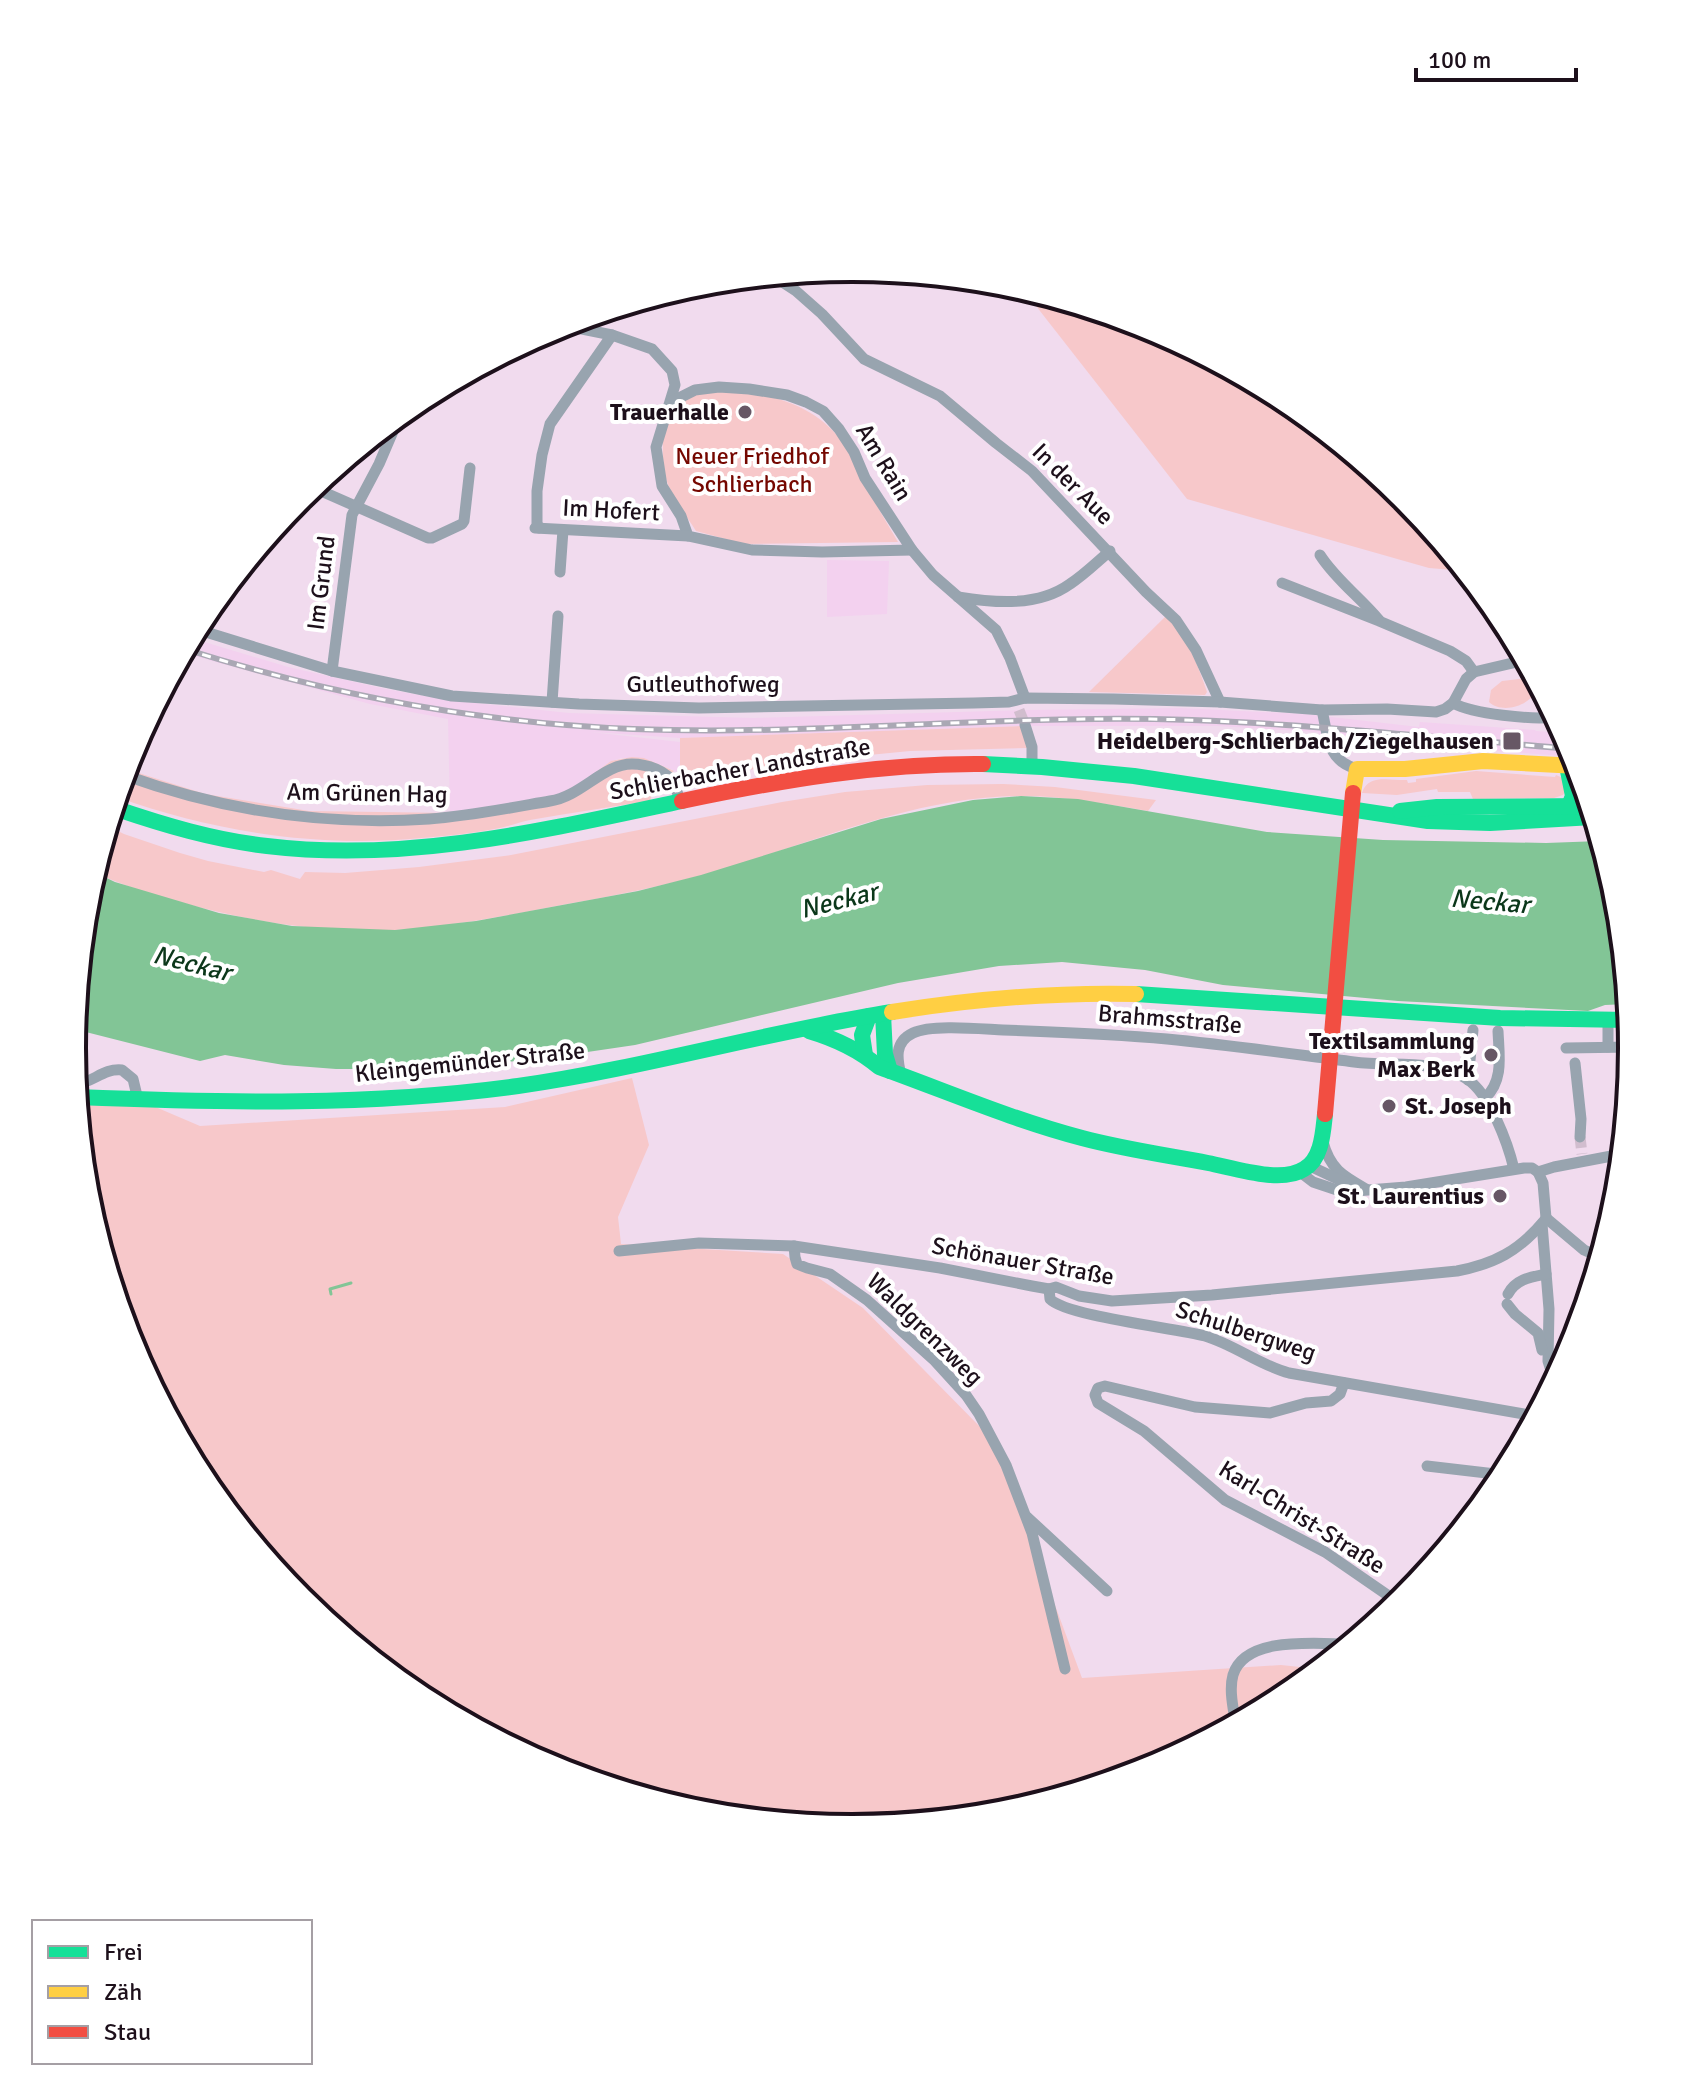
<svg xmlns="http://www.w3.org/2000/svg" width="1704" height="2096" font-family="Signika,sans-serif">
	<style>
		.built { fill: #f3d1ef }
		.green { fill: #f7c8ca }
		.water { fill: #82c596 }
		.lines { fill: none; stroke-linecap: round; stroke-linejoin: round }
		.stream { stroke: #82c596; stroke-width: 3 }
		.street-tunnel { stroke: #d1bdce; stroke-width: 11; stroke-dasharray: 11 5.5; stroke-linecap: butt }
		.street { stroke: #98a4af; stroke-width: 11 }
		.fast { stroke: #16e098; stroke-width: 16 }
		.slow { stroke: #ffcf43; stroke-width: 16 }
		.jam { stroke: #f24e42; stroke-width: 16 }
		.rail-casing { stroke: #aaa8b4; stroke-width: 6 }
		.rail { stroke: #fff; stroke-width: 3; stroke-dasharray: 9; stroke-linecap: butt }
		.jam-bridge { stroke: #f24e42; stroke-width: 16 }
		.poi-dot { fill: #675765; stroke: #fff; stroke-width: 3 }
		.labels { text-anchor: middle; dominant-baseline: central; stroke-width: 8; stroke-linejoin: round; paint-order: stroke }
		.poi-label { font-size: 24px; font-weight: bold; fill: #1d101b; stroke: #fff; text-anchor: end }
		.park-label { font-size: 24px; fill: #750700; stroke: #fff }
		.street-label { font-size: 24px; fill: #1d101b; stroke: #fff }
		.water-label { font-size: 26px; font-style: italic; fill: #0b371a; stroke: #fff }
		.rim { fill: none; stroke: #1d101b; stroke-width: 4 }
	</style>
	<rect width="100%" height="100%" fill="#f1dbee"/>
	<g class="built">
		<path d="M827,560L889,561L887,614L827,617Z"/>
		<path d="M191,638L288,667L386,689L447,700L569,713L753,718L1029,710L1181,708L1305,714L1419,727L1420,722L1535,730L1536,731L1564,733L1575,757L1320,737L1318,732L1217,726H1022L680,738L591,732L680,742V773L644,758H621L611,761L573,789L544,799L450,813L448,719L370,704L183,653Z"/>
	</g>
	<g class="green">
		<path d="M1022,288L1151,328L1286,400L1404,497L1465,571L1429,568L1187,499Z"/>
		<path d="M708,391C753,390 803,398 835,433C845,443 851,458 858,470C870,495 884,518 898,542L744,544L696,531C687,517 676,502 669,487C660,467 659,417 678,403C687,397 698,394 708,391Z"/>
		<path d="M1166,616C1187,635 1198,666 1207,692L1205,695L1089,692Z"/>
		<path d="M1529,678L1535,681L1537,688C1532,705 1503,715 1489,702L1491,690L1502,681Z"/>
		<path d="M1022,726L1030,748L910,751L798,762L693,779L680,773V738Z"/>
		<path d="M632,757L644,758L674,771L655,786L650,801C610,807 569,813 530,820C520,822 510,826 500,828C474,833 448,836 422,838C319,848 214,832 117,797L126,769L205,794L309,811L450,813L544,799L573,789L611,761Z"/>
		<path d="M1476,771L1555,777L1556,775L1563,778L1567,789L1563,795L1554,798L1473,799L1470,792H1438L1437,789L1397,795L1362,793C1368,773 1391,781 1407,780L1408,783L1416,782V779Z"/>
		<path d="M1003,784L1055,787L1156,800L1148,811C1106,804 1064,796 1022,796C910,796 805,847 699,876C650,889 601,898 551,907C500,917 448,927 395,930C322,933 250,922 180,902C150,894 121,885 94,872L108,826L124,834L180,853L208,861L264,872L271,870L300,879L305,872L345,873L419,867L511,855L782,802L845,792L927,785Z"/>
		<path d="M632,1078L649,1145L618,1217L621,1244L783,1254L863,1308L988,1435L1023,1519L1082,1678L1281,1665L1319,1669L1285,1697L1150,1769L1004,1813L852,1828L699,1813L553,1768L418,1696L300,1599L203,1481L131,1346L87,1200L77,1094H125L200,1126L505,1107Z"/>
	</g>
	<path class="water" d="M1021,796L1078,799L1267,832L1383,840L1546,843L1600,841L1617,896L1628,1004L1605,1005L1588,1011L1398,1001L1223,985L1145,970L1062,962L999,966L898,983L635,1045L533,1060L397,1069H336L284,1065L225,1055L200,1061L74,1029L87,895L94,872L115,882L219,913L292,926L395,930L476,921L638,891L701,875L881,819L973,800Z"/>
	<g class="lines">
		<path class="stream" d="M331,1294L330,1289L351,1283"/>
		<g class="street-tunnel">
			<path d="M1019,710L1025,725"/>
			<path d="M1580,1137L1582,1154"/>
		</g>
		<g class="street">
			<path d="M773,276L796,291L822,314L864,359L940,396L996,443L1032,471L1146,592L1176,620L1196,650L1220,702"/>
			<path d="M562,325L612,335L652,349L672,371L675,385L656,447L662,486L681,516L688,536L752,550L822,552L912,550"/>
			<path d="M671,402L695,390L719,387L749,389L787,395L806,402L823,411L839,429L854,452L865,478L912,550L933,575L996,630L1010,658L1025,698"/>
			<path d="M312,487L428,538H432L462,524L464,521L470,468"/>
			<path d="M535,528L688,536"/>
			<path d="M539,528L537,523V491L542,455L550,424L612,335"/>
			<path d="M1320,555C1336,580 1360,597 1379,620"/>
			<path d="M560,572L563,530"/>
			<path d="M1282,583L1379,621L1450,651L1466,661L1474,672"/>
			<path d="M958,597C995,603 1038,607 1070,584C1084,575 1097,562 1110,551"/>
			<path d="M196,629L332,671L452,696L579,704L699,708L974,703L1009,702L1025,698L1114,699L1220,702L1322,710L1387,709L1436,712L1445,709L1453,703L1466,679L1474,672L1525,660"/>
			<path d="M332,671L352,515L379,464L400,415"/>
			<path d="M552,702L558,616"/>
			<path d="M1453,703C1473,714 1532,720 1555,717"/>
			<path d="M1322,710C1328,736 1327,761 1357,769"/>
			<path d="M1025,725L1032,747V766"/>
			<path d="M124,775C221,810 325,826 429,819C470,816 510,808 550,801C582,796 603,764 632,764C647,764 667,771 674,784C677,789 678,796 680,801"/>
			<path d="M1608,1021V1047"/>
			<path d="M1566,1048L1632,1047"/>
			<path d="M1575,1063L1581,1119L1580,1137"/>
			<path d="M901,1075C897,1059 894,1042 913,1033C932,1024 981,1029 1003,1030C1058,1032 1113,1034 1167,1039C1230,1045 1292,1054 1354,1062C1390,1067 1435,1058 1467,1079C1490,1094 1508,1144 1514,1169"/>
			<path d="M1468,1080L1473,1030"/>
			<path d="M76,1084C93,1083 103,1068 122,1070L133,1079L138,1100"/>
			<path d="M1485,1098C1504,1081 1499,1055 1498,1031"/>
			<path d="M1323,1142C1330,1169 1343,1176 1366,1189"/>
			<path d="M1310,1166L1346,1183"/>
			<path d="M1300,1172L1313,1182L1343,1192L1406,1187L1524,1168H1532L1538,1172L1554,1167L1622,1154"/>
			<path d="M1546,1218L1584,1250L1600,1257"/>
			<path d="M1542,1224L1549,1309L1548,1361L1554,1380"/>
			<path d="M794,1246L795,1257L797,1264L807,1268L830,1274L867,1300L935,1361L966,1395L979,1414L1006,1465L1032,1533L1065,1669"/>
			<path d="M619,1251L699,1243L794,1246L940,1268L1032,1286L1049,1289L1056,1287L1079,1296L1112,1301L1212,1295L1457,1271C1494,1264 1519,1251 1544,1221L1546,1218L1543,1183L1538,1172"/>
			<path d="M1049,1289L1050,1299C1066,1316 1174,1328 1205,1336C1235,1345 1259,1365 1289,1373L1535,1416"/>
			<path d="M1508,1294C1516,1279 1531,1277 1546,1274"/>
			<path d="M1507,1304L1515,1314L1538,1333L1542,1350"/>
			<path d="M1344,1383L1340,1394L1331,1401L1306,1403L1270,1413L1195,1407L1105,1386L1098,1388L1095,1395L1098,1403L1144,1431L1225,1500L1325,1552L1399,1603"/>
			<path d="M1427,1466L1504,1475"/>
			<path d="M1027,1517L1107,1591"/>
			<path d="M1235,1720C1233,1707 1229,1689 1233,1675C1245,1635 1318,1644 1349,1644"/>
		</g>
		<g class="fast">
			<path d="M983,764L1042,767L1134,776L1428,821L1490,823L1593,817"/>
			<path d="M1568,771L1573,796L1569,806"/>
			<path d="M114,808C164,825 214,840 267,846C408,863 546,830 682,801"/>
			<path d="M1400,811L1437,807L1590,806"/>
			<path d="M1136,994L1500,1018L1629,1020"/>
			<path d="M883,1014L885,1054L890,1071"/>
			<path d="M809,1031C836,1039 858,1049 879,1067C946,1091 1013,1120 1082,1138C1123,1149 1166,1155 1208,1163C1234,1168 1281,1184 1304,1169C1322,1159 1323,1132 1325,1114"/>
			<path d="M865,1055L862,1035L869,1016"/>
			<path d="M77,1097C224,1103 372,1106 518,1086C644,1068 766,1032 892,1012"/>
		</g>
		<g class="slow">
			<path d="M1353,793L1357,769H1405L1483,761L1578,766"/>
			<path d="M892,1012C973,999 1053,992 1136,994"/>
		</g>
		<path class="jam" d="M682,801C782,780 881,763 983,764"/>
		<defs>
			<path id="rail" d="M185,649C330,695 481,723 633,729C787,735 942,720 1096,719C1255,717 1414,736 1572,749"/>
		</defs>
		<use href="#rail" class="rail-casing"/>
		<use href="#rail" class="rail"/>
		<path class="jam-bridge" d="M1325,1114L1353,793"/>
	</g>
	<g class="poi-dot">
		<circle cx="745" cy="412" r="8"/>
		<rect x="1502" y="731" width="20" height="20" rx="4"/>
		<circle cx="1491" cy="1055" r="8"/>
		<circle cx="1389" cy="1106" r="8"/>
		<circle cx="1500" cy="1196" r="8"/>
	</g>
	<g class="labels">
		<g class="poi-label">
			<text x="729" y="412">Trauerhalle</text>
			<text x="1494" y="741">Heidelberg-Schlierbach/Ziegelhausen</text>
			<text x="1475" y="1041">Textilsammlung<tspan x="1475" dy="28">Max Berk</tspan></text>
			<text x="1405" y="1106" text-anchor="start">St. Joseph</text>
			<text x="1484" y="1196">St. Laurentius</text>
		</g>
		<g class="park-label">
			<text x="752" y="456">Neuer Friedhof<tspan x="752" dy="28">Schlierbach</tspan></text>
		</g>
		<g class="street-label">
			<text transform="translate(884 462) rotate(59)">Am Rain</text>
			<text transform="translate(1073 484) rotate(45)">In der Aue</text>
			<text transform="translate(611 510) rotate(3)">Im Hofert</text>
			<text transform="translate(321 583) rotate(-83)">Im Grund</text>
			<text x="703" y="684">Gutleuthofweg</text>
			<text transform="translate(740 769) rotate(-10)">Schlierbacher Landstraße</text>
			<text transform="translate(367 793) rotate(1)">Am Grünen Hag</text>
			<text transform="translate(1170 1019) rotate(5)">Brahmsstraße</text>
			<text transform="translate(470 1062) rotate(-6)">Kleingemünder Straße</text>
			<text transform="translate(1023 1261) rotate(10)">Schönauer Straße</text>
			<text transform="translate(925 1329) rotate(44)">Waldgrenzweg</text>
			<text transform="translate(1246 1331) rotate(18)">Schulbergweg</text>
			<text transform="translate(1302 1517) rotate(32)">Karl-Christ-Straße</text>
		</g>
		<g class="water-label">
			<text transform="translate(839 901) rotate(-14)">Neckar</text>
			<text transform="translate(1490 902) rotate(5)">Neckar</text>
			<text transform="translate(192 964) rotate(14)">Neckar</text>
		</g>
	</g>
	<path d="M0 0H1704V2096H0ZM86 1048a766 766 0 1 1 1532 0a766 766 0 1 1-1532 0Z" fill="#fff" fill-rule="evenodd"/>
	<path class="rim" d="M86 1048a766 766 0 1 1 1532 0a766 766 0 1 1-1532 0Z"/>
	<rect x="32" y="1920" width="280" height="144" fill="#ffffff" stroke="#a59fa4" stroke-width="2"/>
	<rect x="48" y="1946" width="40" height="12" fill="#16e098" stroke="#a59fa4" stroke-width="2"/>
	<text x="104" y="1960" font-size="24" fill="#1d101b">Frei</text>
	<rect x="48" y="1986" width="40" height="12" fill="#ffcf43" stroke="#a59fa4" stroke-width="2"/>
	<text x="104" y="2000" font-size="24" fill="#1d101b">Zäh</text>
	<rect x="48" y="2026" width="40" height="12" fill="#f24e42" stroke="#a59fa4" stroke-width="2"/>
	<text x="104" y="2040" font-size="24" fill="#1d101b">Stau</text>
	<path d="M1416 68v12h160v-12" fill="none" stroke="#1d101b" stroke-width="4"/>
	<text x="1428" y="68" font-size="24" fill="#1d101b" stroke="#ffffff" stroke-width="6" paint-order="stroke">100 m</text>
</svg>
